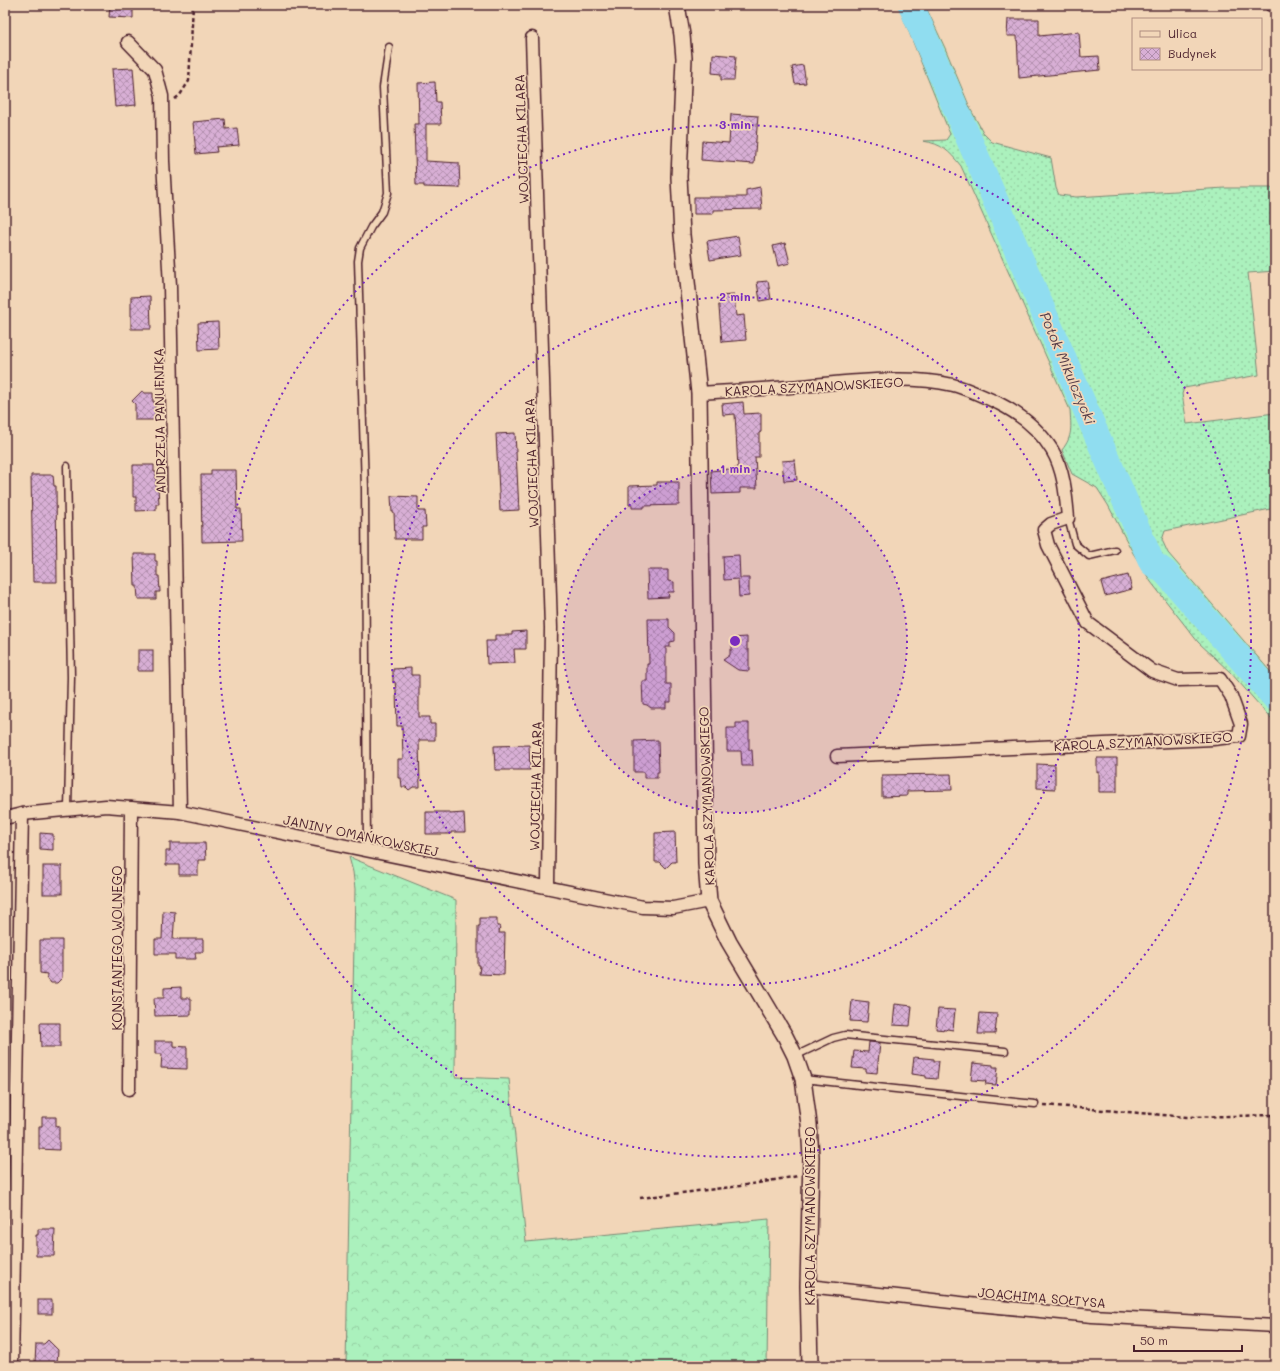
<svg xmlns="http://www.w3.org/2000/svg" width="1280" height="1371" font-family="Mali,sans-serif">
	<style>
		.grass { fill: url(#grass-dots); stroke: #7a8874 }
		.forest { fill: url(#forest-crowns); stroke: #7a8874 }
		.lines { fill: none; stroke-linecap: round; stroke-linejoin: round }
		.river { stroke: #90ddf0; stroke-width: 26 }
		.building { fill: url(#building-cross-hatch); stroke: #4a1f2b }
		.service-casing { stroke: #4a1f2b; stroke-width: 9 }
		.minor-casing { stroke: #4a1f2b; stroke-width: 15 }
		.tertiary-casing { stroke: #4a1f2b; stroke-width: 18 }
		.path { stroke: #4a1f2b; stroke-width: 2.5; stroke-dasharray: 4 3; stroke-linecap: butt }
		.service { stroke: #f2d6b8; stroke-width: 6 }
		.minor { stroke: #f2d6b8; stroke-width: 12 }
		.tertiary { stroke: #f2d6b8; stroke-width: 15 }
		.ring { fill: none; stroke: #7b2cbf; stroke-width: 2; stroke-dasharray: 2 4 }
		.labels { text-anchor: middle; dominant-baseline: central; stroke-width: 3.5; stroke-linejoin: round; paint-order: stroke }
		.street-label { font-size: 13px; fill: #4a1f2b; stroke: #f2d6b8 }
		.water-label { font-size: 14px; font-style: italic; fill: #543c49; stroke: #f2d6b8 }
		.centre { fill: #7b2cbf; stroke: #f2d6b8; stroke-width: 2 }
		.ring-label { font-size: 12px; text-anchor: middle; font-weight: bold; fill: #7b2cbf; stroke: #f2d6b8; stroke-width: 3.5; stroke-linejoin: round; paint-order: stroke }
	</style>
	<defs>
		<pattern id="grass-dots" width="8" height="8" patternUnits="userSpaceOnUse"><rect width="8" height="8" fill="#abf1bd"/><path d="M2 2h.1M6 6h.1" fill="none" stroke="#95cea3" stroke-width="1.8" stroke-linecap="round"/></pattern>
		<pattern id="forest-crowns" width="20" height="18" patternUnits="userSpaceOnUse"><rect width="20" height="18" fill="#abf1bd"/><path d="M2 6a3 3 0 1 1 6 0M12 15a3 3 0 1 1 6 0" fill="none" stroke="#95cea3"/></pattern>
		<pattern id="building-cross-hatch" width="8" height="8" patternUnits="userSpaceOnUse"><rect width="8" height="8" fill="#d8afd5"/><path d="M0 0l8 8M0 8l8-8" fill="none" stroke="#b18ead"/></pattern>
	</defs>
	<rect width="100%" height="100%" fill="#f2d6b8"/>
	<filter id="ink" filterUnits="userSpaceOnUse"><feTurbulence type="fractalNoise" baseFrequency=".025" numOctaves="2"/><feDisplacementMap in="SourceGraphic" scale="8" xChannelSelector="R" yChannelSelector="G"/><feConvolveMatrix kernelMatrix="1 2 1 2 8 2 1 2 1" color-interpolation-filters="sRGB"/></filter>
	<g filter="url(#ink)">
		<path class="grass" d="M898,5H925L945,48L971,110L984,134L992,142L1051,158L1056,188L1059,195L1076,197L1225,188H1275V271L1248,273L1259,375L1184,388L1182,394L1187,424L1275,413V508L1165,531L1162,540L1168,553L1275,677V723L1231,673L1198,642L1151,582L1133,553L1108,505L1097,488L1072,474L1062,450C1073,436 1071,427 1070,410L961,166C949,151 942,144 923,141L946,140L950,134Z"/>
		<path class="forest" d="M349,857L456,900L455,1077L509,1079L526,1242L769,1219L767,1366H346L355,889L353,872Z"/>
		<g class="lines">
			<path class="river" d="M911,5L1152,563L1165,572L1275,698"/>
		</g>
		<g class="building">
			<path d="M110,5H133V18L109,17Z"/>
			<path d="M1008,19H1039V36L1079,32L1081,57L1099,56L1100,70L1019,78L1017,36H1007Z"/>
			<path d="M713,54L736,56L734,80H721V74L712,73Z"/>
			<path d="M803,65L806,83L795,84L792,67Z"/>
			<path d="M133,68L136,105L115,107L112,69Z"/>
			<path d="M435,82L436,102H440L441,124H426V161L459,163L460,188L424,187V185H416L414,124H419L418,83Z"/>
			<path d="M731,114L758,116L754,164L701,160L702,141L729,143Z"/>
			<path d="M225,119L226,129L237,128L239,145L216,147L217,152L196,154L193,122Z"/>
			<path d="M760,187L762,209L713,210V214H694V197H746V190Z"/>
			<path d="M738,236L741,255L710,260L707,241Z"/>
			<path d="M785,243L790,263L778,266L773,246Z"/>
			<path d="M768,281L771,299L760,301L757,282Z"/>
			<path d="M734,295L736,316L744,315L746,340L722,342L718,296Z"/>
			<path d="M150,296L151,329H131V297Z"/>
			<path d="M218,322L219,349L199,350L198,323Z"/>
			<path d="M142,391L145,393H153V402H155V420H135V404L132,401Z"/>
			<path d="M743,402L744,414L761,413V432L759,433V457H755L757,488H740V493L712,494L711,471L738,468L735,414L723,415L722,404Z"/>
			<path d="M515,433L519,510L500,511L496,434Z"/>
			<path d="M795,460L797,480L784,481L782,461Z"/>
			<path d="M133,465H154V472H156V487H158L159,504H156V510L136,511V497H133Z"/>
			<path d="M211,470H236L237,509H241L242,541L202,542L201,475H211Z"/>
			<path d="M31,475H53L54,486H56L57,582H33Z"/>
			<path d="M657,482H679V505L644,506V508H632V505H629V486L657,485Z"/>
			<path d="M391,496L418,497V511H425L426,527H422V539H395L394,512H392Z"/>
			<path d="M134,554H155V561H157V576H159L160,592H156V599H138L137,586H135Z"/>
			<path d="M739,555L740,578H749V596L739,597L738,579L724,580L723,556Z"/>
			<path d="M647,570H668V581L674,582V592H668L669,597L648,598Z"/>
			<path d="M1128,575L1132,589L1105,596L1101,582Z"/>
			<path d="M648,619H669V627L675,633V641L670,642V647H666V684H671V702H666V708H651L647,705L643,704L642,681H647V664H649Z"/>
			<path d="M526,631V649H514L515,663L487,664L486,641H495V635H512V632Z"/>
			<path d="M747,637V650H749V671L738,670L723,660L730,655V650H732V638Z"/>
			<rect x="138" y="650" width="15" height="21"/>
			<path d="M411,668V675H419V717H430V724H435V740H419L420,787H413L409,790L406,787H402L401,778H398V759H403L402,726H397L396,690L395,682H393V669Z"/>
			<path d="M736,723H749V750H752L753,766H742L741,751H727V728H736Z"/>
			<path d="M658,740L659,772H657V778H644V772H634V741Z"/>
			<path d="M529,745L530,770H495L494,746Z"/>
			<path d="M1097,758H1117V792H1099V772L1097,773Z"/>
			<path d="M1037,764L1055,765V789L1037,788Z"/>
			<path d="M951,774L952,790L907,791V796L882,797V775Z"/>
			<path d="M426,812H450V814L464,813L465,832H451V834H426Z"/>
			<path d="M675,832L676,862H672L666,868L660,862H655V833Z"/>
			<path d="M40,833L53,834V850L40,849Z"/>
			<path d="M170,843H205L206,860H198V875H179V865H166V851H170Z"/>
			<rect x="43" y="866" width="19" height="28"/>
			<path d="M163,911L175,912L173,939H203V952H195L196,959H175V954H155V939H162Z"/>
			<path d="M480,918H497V926H500L499,933H505L504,975L479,974L480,965H478V926H480Z"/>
			<path d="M40,940H62V978L57,983H51L47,978V974L40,973Z"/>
			<path d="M181,987V998H191V1015L155,1016L154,998H164V988Z"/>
			<path d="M852,1000L869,1002L867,1022L850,1021Z"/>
			<path d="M895,1004L912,1006L910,1026L893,1025Z"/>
			<path d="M938,1009L955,1010L953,1030L947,1029L946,1030L936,1029Z"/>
			<path d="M980,1013L997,1014L995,1034H978Z"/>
			<path d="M40,1023H60V1047H41Z"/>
			<path d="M155,1041H173V1046L187,1047V1069L161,1068L162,1054H155Z"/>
			<path d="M869,1042L880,1043L877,1073L866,1072V1069L852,1068L854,1051L868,1052Z"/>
			<path d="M914,1057L934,1059V1061H939L937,1079L926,1078V1076L912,1074Z"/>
			<path d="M973,1063L993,1065V1067H998L996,1085L985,1084L986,1081L971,1080Z"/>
			<path d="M42,1117H56V1126H59V1150L39,1149V1126H42Z"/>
			<path d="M38,1229H55L54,1256H36V1235H38Z"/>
			<rect x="38" y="1300" width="14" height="14"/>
			<path d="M48,1340L58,1350L57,1363H51V1366H37V1362H35L36,1344H44Z"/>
		</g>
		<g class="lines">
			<defs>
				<g id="service">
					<path d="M67,466L71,677L68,809"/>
					<path d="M1068,518L1075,544L1089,556L1115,550"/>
					<path d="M367,850L365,489L358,261L360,248L371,227L382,212L388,193L383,87L389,47"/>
					<path d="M795,1056L833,1038L845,1035L1005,1051"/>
					<path d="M803,1079L1035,1104"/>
				</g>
				<g id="minor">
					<path d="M1271,5L1275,6"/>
					<path d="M532,38L551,628L548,887"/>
					<path d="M128,42L155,70L162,96L163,161L170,286L180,812"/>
					<path d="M699,393C733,391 767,389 802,386C848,382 908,374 953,385C968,389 983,396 998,403C1020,414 1039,429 1052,450C1064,470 1066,495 1068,518L1051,524L1044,530L1048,545L1088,623L1152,671L1178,680L1220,679L1231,696L1241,724L1239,736L1213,739L837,756"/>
					<path d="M5,818L22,814L106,806L180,812L643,907L673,908L709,901"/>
					<path d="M129,1089L131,808"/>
					<path d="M808,1286L978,1305L1092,1316L1275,1326"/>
					<path d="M12,1366L22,814"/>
				</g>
				<path id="tertiary" d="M677,5L682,35L684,58L679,177L682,235L699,393L706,864L709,901L729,942L785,1036L795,1056L803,1079L809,1124L811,1157L808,1286L810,1366"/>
			</defs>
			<use href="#service" class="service-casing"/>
			<use href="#minor" class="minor-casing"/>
			<use href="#tertiary" class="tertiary-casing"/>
			<g class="path">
				<path d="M175,99L180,95L189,81L193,5"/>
				<path d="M1044,1105L1187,1117L1275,1115"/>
				<path d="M640,1198L740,1186L798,1176"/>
			</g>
			<use href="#service" class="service"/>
			<use href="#minor" class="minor"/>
			<use href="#tertiary" class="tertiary"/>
		</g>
	</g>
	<circle cx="735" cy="641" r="172" fill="#7b2cbf" fill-opacity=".12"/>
	<g class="ring">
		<circle cx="735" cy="641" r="172"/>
		<circle cx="735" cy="641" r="344"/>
		<circle cx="735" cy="641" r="516"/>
	</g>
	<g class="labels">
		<g class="street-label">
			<text transform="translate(521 139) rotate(-92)">WOJCIECHA KILARA</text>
			<text transform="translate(814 386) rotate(-3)">KAROLA SZYMANOWSKIEGO</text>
			<text transform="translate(159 421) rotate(-91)">ANDRZEJA PANUFNIKA</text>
			<text transform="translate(531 463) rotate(-92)">WOJCIECHA KILARA</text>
			<text transform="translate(1143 741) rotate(-3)">KAROLA SZYMANOWSKIEGO</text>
			<text transform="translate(535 786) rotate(-89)">WOJCIECHA KILARA</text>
			<text transform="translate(706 796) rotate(-92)">KAROLA SZYMANOWSKIEGO</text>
			<text transform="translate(361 835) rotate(12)">JANINY OMAŃKOWSKIEJ</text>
			<text transform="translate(116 948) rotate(-90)">KONSTANTEGO WOLNEGO</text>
			<text transform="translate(809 1216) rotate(-90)">KAROLA SZYMANOWSKIEGO</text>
			<text transform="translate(1042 1297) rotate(5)">JOACHIMA SOŁTYSA</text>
		</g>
		<g class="water-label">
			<text transform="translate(1068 368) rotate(67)">Potok Mikulczycki</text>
		</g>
	</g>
	<circle cx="735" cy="641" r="6" class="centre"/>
	<g class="ring-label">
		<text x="735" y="129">3 min</text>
		<text x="735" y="301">2 min</text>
		<text x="735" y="473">1 min</text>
	</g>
	<rect width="1280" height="1371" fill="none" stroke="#f2d6b8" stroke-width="20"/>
	<rect x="10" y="10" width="1260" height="1351" fill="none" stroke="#4a1f2b" stroke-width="1.5" filter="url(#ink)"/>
	<rect x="1132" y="18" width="130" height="52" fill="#f2d6b8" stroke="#af8d80"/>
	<rect x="1140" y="31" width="20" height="6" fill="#f2d6b8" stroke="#af8d80"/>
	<text x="1168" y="38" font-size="12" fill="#4a1f2b">Ulica</text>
	<rect x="1140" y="48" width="20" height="12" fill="url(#building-cross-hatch)" stroke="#af8d80"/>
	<text x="1168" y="58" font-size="12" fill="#4a1f2b">Budynek</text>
	<path d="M1134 1345v6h108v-6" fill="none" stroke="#4a1f2b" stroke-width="2"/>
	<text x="1140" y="1345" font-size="12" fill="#4a1f2b" stroke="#f2d6b8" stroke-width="3" paint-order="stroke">50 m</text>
</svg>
